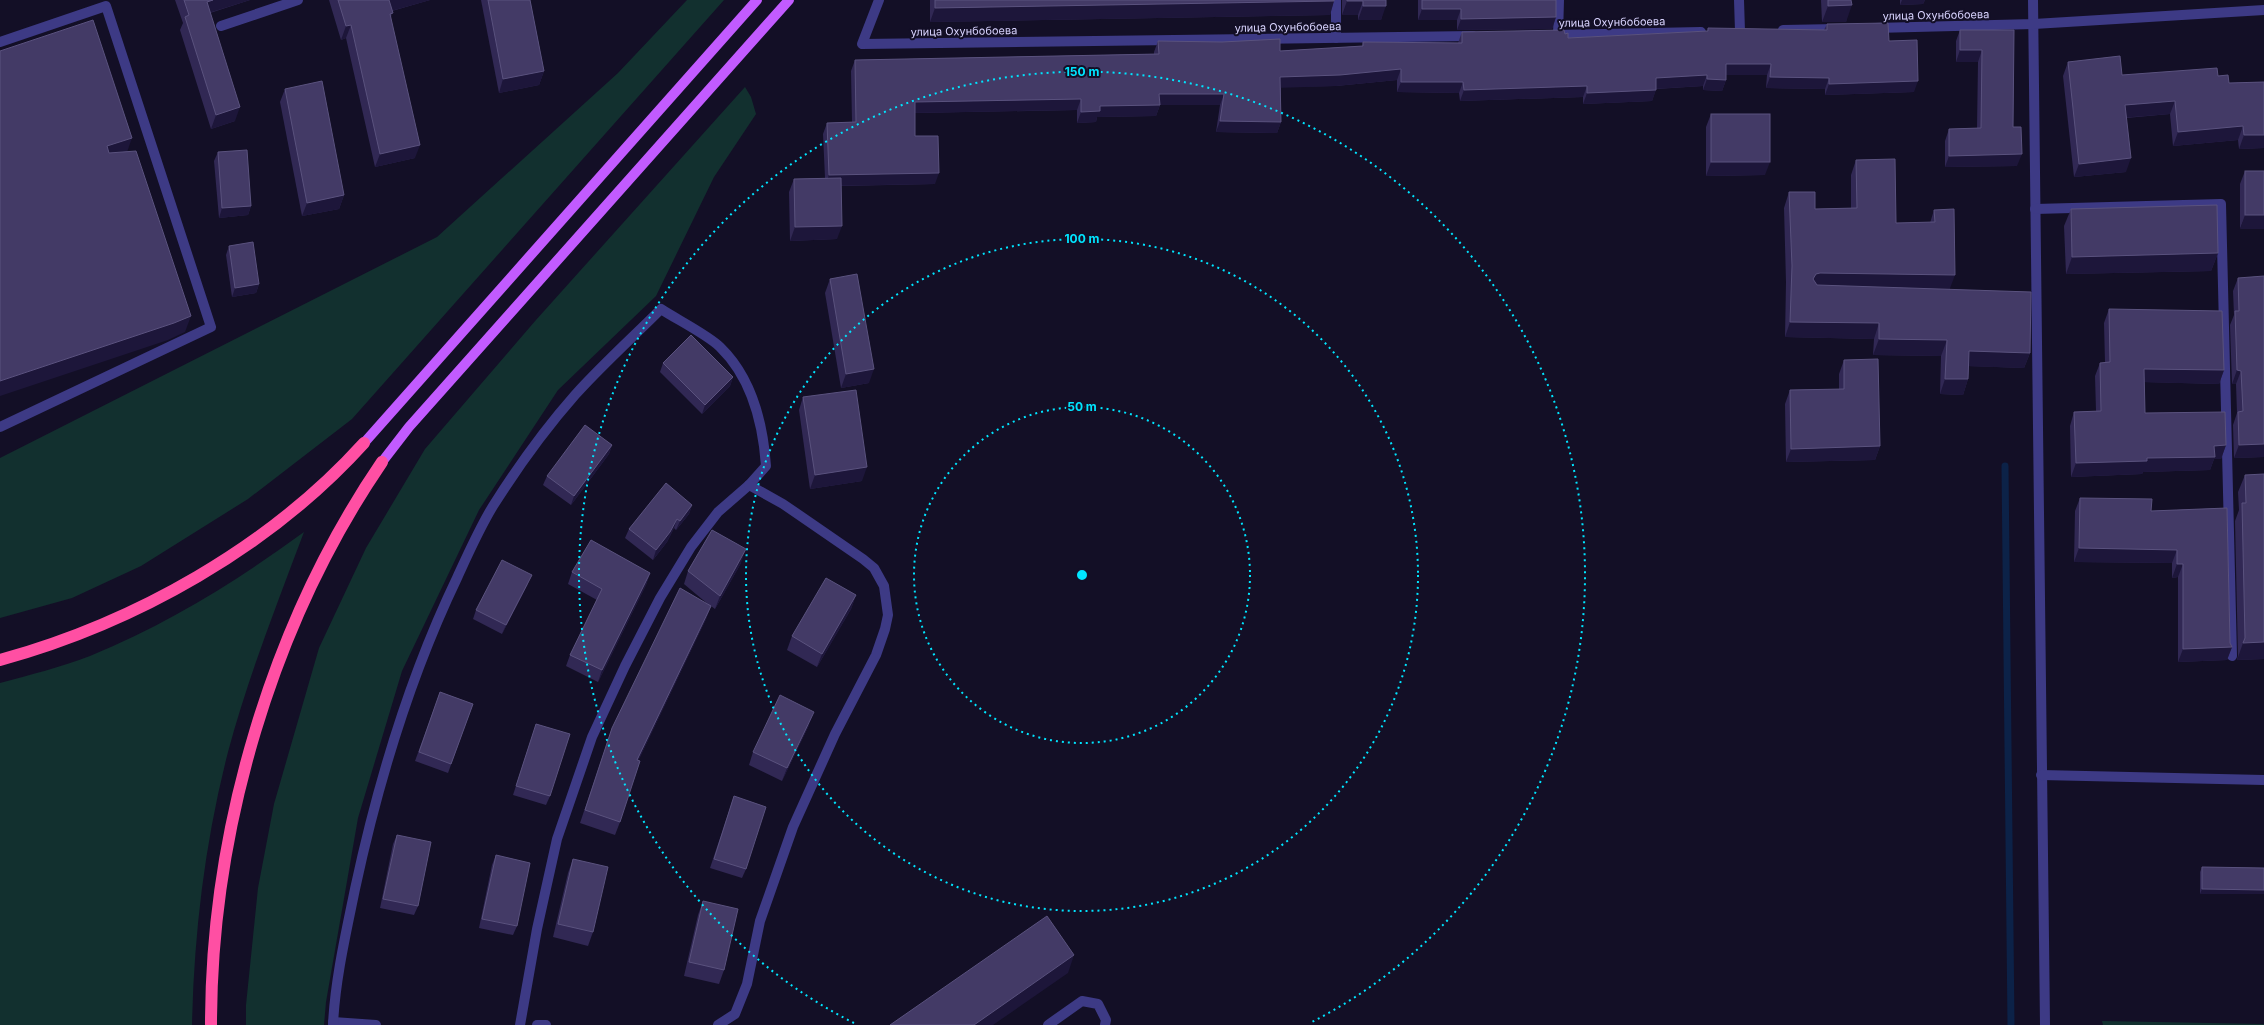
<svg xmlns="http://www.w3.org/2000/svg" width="2264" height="1025" font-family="Inter,sans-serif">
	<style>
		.green { fill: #12302f }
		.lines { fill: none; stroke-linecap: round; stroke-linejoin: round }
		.stream { stroke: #0c2248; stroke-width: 7 }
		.minor { stroke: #3d3a85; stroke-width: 10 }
		.major { stroke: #c25bff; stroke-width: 10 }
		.highway { stroke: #ff4fa3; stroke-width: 12 }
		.wall { fill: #312854 }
		.shaded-wall { fill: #1d163a }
		.building { fill: #433a66; stroke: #5a527e }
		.ring { fill: none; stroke: #00e5ff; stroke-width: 2; stroke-dasharray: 2 4 }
		.labels { text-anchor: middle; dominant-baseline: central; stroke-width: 4; stroke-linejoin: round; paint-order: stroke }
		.street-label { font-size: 11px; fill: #d9d4ff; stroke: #130f26 }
		.centre { fill: #00e5ff; stroke: #130f26; stroke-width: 2 }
		.ring-label { font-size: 12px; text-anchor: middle; font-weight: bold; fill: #00e5ff; stroke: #130f26; stroke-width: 4; stroke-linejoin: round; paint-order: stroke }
	</style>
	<rect width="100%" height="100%" fill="#130f26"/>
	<g class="green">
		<path d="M687,0H724L352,419L248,499L141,566L72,598L0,618V458L437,237L618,73Z"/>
		<path d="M745,87L751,97L756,114L714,177L656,296L558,390L479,510L402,671L358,818L326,1002L324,1025H246V1005L258,888L274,804L319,648L366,548L425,449L536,320Z"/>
		<path d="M304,532C277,604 248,677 228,752C205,841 194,933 192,1025H0V683C30,675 61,667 90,656C168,624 237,581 304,532Z"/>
		<path d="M2102,1021L2264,1024V1025H2103Z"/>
	</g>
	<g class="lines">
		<path class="stream" d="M2005,466L2011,1025"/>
		<g class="minor">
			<path d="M879,0L862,44L1473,36"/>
			<path d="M1739,0L1740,31"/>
			<path d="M2033,0L2045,1025"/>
			<path d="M221,26L298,0"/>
			<path d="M1875,28L2034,24L2264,10"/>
			<path d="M1783,30L1837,29"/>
			<path d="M1555,35L1701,32"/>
			<path d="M1558,35L1559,0"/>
			<path d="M1336,38V0"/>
			<path d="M0,42L106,6L211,327L0,427"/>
			<path d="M2035,209L2221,204L2232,656"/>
			<path d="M2041,775L2264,780"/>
			<path d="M333,1022L376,1025"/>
			<path d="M333,1025C335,980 346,933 355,889C378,782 409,678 457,578C468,554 479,529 493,506C517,468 545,429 575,395C602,365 632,338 661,309C676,319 708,335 720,347C752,378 763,423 766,466L749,485L718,512L691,547L660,598L625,666L592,737L557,839L537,929L520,1025"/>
			<path d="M537,1025H546"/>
			<path d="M718,1025L735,1014L747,984L760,921L793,827L835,734L876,655L885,629L888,615L884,586L874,568L863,559L783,504L749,485"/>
			<path d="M1048,1025L1082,1001L1098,1004L1106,1020L1105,1025"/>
		</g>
		<g class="major">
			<path d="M364,443L757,0"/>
			<path d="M382,462L409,427L789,0"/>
		</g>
		<g class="highway">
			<path d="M0,660C135,623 270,547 364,443"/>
			<path d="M211,1025C211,831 272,623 382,462"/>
		</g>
	</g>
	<g class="wall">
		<path d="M175,0H250L210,13L235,121L211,129L180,30L183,23Z"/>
		<path d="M329,0H430L392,11L391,18L415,158L375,167L346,38L341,40Z"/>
		<path d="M481,0H530L544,71L539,85L499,93Z"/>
		<path d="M930,0H1334L1330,15L930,22Z"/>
		<path d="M1342,0H1386L1381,20H1358V15H1342Z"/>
		<path d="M1418,0H1556V17L1552,29L1457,30V20H1418Z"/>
		<path d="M1821,0H1851L1846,22H1822Z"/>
		<path d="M1900,0H1925L1923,4L1900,5Z"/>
		<path d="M1827,24L1889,41L1914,92L1825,95V89L1766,88L1767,75H1726V80L1722,91L1703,90V86L1656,89L1652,101L1583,104V97L1460,101L1459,93L1397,92V80L1336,86L1281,87V122L1277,133L1216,132L1220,105H1160L1156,116L1097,117L1096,122L1077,123V110L915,113V136L935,184L841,186L837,239L790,241L789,192L794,179L825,178L823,134L827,123L852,122L851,71L855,60L1154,54V52L1158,41L1280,51L1362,46L1363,42L1458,43L1462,32L1565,34L1568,38L1707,31L1708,28L1824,30Z"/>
		<path d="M1960,30H2014L2013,127L2017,166L1945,167V141L1949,129L1977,128L1978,62H1956V41Z"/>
		<path d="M2068,62L2122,75L2218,76L2229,83L2264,82V148L2239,149L2238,140L2173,146L2170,114L2126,118V172L2074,177L2063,76Z"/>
		<path d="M285,89L344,195L339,209L302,216L280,102Z"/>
		<path d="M1711,114L1765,175L1706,176V127Z"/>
		<path d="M218,152L251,206L248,215L219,218L214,161Z"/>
		<path d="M1856,160L1896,223H1930L1934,210L1950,289L2030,353L2024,368L1969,366L1968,379L1963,395L1940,394L1941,356L1873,355L1874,339L1785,337L1786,282L1784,208L1789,192L1815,209L1851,208V175Z"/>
		<path d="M2245,171H2264L2240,229V184Z"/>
		<path d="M2071,209L2218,253L2211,271L2066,274L2064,226Z"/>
		<path d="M229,246L259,284L256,293L232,297L226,255Z"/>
		<path d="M2264,276V457L2234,458L2233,425L2237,413L2236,384H2232L2230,325L2234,315L2233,291L2238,278Z"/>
		<path d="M830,279L869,383L841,388L825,293Z"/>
		<path d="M2109,309L2224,370L2219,384L2144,382L2145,413L2226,445L2221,459H2214L2210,470L2143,472L2142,474L2071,477L2070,426L2074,412L2096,411L2095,376L2100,363H2105L2104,323Z"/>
		<path d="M1844,360L1880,446L1875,460L1786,462L1785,404L1790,390L1839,389V374Z"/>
		<path d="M663,363L733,377L730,386L702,414L660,372Z"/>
		<path d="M803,397L862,481L810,489L799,410Z"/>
		<path d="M612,445L609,454L571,505L543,485L547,476Z"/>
		<path d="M2245,475L2264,659L2237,660L2238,656L2235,521L2239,510L2238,492Z"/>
		<path d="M2080,498L2151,511L2227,508L2230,643L2232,647L2227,660L2178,662V577L2172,578V563L2074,562L2075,511Z"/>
		<path d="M692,505L689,514L676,530L674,528L667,542L653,560L625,538L629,529Z"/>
		<path d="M741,563L715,609L711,606L706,619L638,761L620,822L615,835L580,823L612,728L709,605L684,584L688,571Z"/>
		<path d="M572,572L650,573L646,585L598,682L566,666L570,655L597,600L568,584Z"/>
		<path d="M528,584L502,634L473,619L476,610Z"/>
		<path d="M856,595L851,609L817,667L787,650L792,636Z"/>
		<path d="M440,692L473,704L448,773L415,761Z"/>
		<path d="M536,724L550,796L546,805L513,795Z"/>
		<path d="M809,725L782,781L749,765L753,752Z"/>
		<path d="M734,796L746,869L742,878L710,868Z"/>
		<path d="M397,835L418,906L414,915L380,908L393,844Z"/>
		<path d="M496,855L517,926L513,935L479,928L492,865Z"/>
		<path d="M573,859L593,932L588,946L553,937L568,873Z"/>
		<path d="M2202,867L2264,868L2200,894V872Z"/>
		<path d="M703,901L724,970L719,984L684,976L698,915Z"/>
	</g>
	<g class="shaded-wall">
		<path d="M213,0H250L202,15L207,2Z"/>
		<path d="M389,0H430L384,13Z"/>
		<path d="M1902,0H1925L1923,4L1900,5Z"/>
		<path d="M1334,1L1330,15L930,22L935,8Z"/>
		<path d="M1347,1H1363L1358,15H1342Z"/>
		<path d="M1852,5L1846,22H1822L1828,6Z"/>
		<path d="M1363,6H1386L1381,20H1358Z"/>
		<path d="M1422,9H1461L1457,20H1418Z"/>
		<path d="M1556,17L1552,29L1457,30L1461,19Z"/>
		<path d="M351,25L346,38L341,40L346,26Z"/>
		<path d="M1960,50H1982L1978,62H1956Z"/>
		<path d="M1726,64H1771L1767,75H1722Z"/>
		<path d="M1401,69L1397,80L1336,86L1276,88L1280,77Z"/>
		<path d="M544,71L539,85L499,93L503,79Z"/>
		<path d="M1707,75L1703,86L1652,89L1656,78Z"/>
		<path d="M1770,77L1829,78L1825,89L1766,88Z"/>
		<path d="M1707,79L1726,80L1722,91L1703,90Z"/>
		<path d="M1918,81L1914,92L1825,95L1829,84Z"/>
		<path d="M1401,82H1463L1459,93L1397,92Z"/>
		<path d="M1587,86L1583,97L1460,101L1464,90Z"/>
		<path d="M1656,90L1652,101L1583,104L1587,93Z"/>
		<path d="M1159,94H1224L1220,105H1155Z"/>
		<path d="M1081,99L1077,110L911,113L915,102Z"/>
		<path d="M2175,101L2170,114L2120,118L2125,105Z"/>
		<path d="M1160,105L1156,116L1097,117L1096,122L1077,123L1081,112L1100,106Z"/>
		<path d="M240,107L235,121L211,129L216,115Z"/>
		<path d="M1220,121L1281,122L1277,133L1216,132Z"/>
		<path d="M2243,126L2238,140L2173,146L2178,132Z"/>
		<path d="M2244,135H2264V148L2239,149Z"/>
		<path d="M132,138L126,155L101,163L107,146Z"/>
		<path d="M420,145L415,158L375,167L380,154Z"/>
		<path d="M2022,154L2017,166L1945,167L1949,156Z"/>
		<path d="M2131,158L2126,172L2074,177L2079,164Z"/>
		<path d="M1711,162H1770L1765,175L1706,176Z"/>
		<path d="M939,173L935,184L825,186L829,175Z"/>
		<path d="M344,195L339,209L302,216L307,203Z"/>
		<path d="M251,206L248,215L219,218L222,208Z"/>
		<path d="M2245,215H2264V229H2240Z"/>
		<path d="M842,226L837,239L790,241L795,227Z"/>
		<path d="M2218,253L2211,271L2066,274L2072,257Z"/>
		<path d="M1820,273L1955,275L1949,291L1814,288L1813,279L1816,274Z"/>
		<path d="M259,284L256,293L232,297L235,288Z"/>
		<path d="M191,316L185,332L168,340L0,396V381Z"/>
		<path d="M1790,322L1879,323L1874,339L1785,337Z"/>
		<path d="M1879,339L1947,340L1941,356L1873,355Z"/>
		<path d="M1969,351L2030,353L2024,368L1963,366Z"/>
		<path d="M874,369L869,383L841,388L846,374Z"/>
		<path d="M2144,369L2224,370L2219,384L2139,382Z"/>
		<path d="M2237,370L2241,371L2236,384H2232Z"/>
		<path d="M733,377L730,386L702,414L705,405Z"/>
		<path d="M1945,379H1968L1963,395L1940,394Z"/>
		<path d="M2264,444V457L2234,458L2239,445Z"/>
		<path d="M612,445L609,454L571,505L574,496Z"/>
		<path d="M2226,445L2221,459H2214L2210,470L2143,472L2142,474L2071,477L2076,463L2147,458L2214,446Z"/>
		<path d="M1880,446L1875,460L1786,462L1791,449Z"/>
		<path d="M867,467L862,481L810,489L815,475Z"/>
		<path d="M692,505L689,514L676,530L680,521Z"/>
		<path d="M677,519L674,528L667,542L653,560L656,550Z"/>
		<path d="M2079,548L2177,550L2172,563L2074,562Z"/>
		<path d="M746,549L741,563L715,609L720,596Z"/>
		<path d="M2177,564H2183L2178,577L2172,578Z"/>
		<path d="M650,573L646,585L598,682L602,670Z"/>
		<path d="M532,575L528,584L502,634L506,625Z"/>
		<path d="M856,595L851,609L817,667L822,654Z"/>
		<path d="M711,606L706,619L632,774L637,760Z"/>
		<path d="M2264,642V659L2237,660L2243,643Z"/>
		<path d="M2232,647L2227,660L2178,662L2183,649Z"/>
		<path d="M814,712L809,725L782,781L787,768Z"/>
		<path d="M2202,889L2264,890V894H2200Z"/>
		<path d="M1074,955L1068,973L993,1025H974Z"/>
	</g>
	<g class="building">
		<path d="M184,0H213L207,2L240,107L216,115L185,17L189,15Z"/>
		<path d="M338,0H389L393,13L390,14L420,145L380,154L351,25L346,26Z"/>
		<path d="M488,0H530L544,71L503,79Z"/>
		<path d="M935,0H1334V1L935,8Z"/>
		<path d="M1347,0H1386V6H1363V1H1347Z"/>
		<path d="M1422,0H1556V17L1461,19V9H1422Z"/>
		<path d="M1828,0H1851L1852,5L1828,6Z"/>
		<path d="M93,20L132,138L107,146L109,153L136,151L191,316L174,323L0,381V51Z"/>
		<path d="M1888,23L1889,41L1917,40L1918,81L1829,84V78L1770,77L1771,64H1726V80L1707,79V75L1656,78V90L1587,93V86L1464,90L1463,82H1401V69L1340,75L1280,77L1281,122L1220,121L1224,94H1159L1160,105L1100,106V111L1081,112V99L915,102V136H938L939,173L829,175L827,123L856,122L855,60L1159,54L1158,41L1222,42L1280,39V51L1363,46V42L1462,43V32L1564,30L1565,34L1568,33V38L1708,31V28L1827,30V24Z"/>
		<path d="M1960,30H2014L2013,127H2021L2022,154L1949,156V129L1981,128L1982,50H1960Z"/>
		<path d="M2120,56L2122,75L2217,68L2218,76L2228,75L2229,83L2264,82V135H2244L2243,126L2178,132L2175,101L2125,105L2131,158L2079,164L2068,62Z"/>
		<path d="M322,81L344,195L307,203L285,89Z"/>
		<rect x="1711" y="114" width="59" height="48"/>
		<path d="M247,150L251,206L222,208L218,152Z"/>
		<path d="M1895,159L1896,223L1935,222L1934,210L1954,209L1955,275L1820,273L1816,274L1813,279L1817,285L2031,292L2030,353L1969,351L1968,379H1945L1947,340L1879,339V323L1790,322L1792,266L1789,192H1815V209L1857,208L1856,160Z"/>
		<rect x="2245" y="171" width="19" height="44"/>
		<path d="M841,178L842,226L795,227L794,179Z"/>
		<path d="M2217,205L2218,253L2072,257L2071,209Z"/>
		<path d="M253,242L259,284L235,288L229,246Z"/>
		<path d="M857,274L874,369L846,374L830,279Z"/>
		<path d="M2264,276V444L2239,445L2238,412L2243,411L2241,371L2237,370L2235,311H2239L2238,278Z"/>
		<path d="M2109,309L2222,311L2224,370L2144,369L2145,413L2225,412L2226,445L2214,446L2215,457L2147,458V461L2076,463L2074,412L2101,411L2100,363L2110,362Z"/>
		<path d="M691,335L733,377L705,405L663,363Z"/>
		<path d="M1878,359L1880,446L1791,449L1790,390L1844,389V360Z"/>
		<path d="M856,390L867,467L815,475L803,397Z"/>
		<path d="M585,425L612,445L574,496L547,476Z"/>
		<path d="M2264,474V642L2243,643L2245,638L2242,503H2246L2245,475Z"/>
		<path d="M666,483L692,505L680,521L677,519L670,532L656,550L629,529Z"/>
		<path d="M2080,498L2152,499L2151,511L2227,508L2230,643L2232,647L2183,649V564H2177V550L2079,548Z"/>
		<path d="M712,530L746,549L720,596L688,571Z"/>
		<path d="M591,540L650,573L602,670L570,655L602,589L572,572Z"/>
		<path d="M502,560L532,575L506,625L476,610Z"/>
		<path d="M826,578L856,595L822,654L792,636Z"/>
		<path d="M680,588L711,606L637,760L640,761L620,822L585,810L612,728Z"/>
		<path d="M440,692L473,704L451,764L419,752Z"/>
		<path d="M780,695L814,712L787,768L753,752Z"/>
		<path d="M536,724L570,734L550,796L516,786Z"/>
		<path d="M734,796L766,807L746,869L714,859Z"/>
		<path d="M397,835L431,842L418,906L383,899Z"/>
		<path d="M496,855L530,863L517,926L482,919Z"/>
		<path d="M573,859L608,867L593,932L558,924Z"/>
		<path d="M2202,867L2264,868V890L2202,889Z"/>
		<path d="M703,901L738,909L724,970L689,962Z"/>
		<path d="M1047,916L1074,955L974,1025H890Z"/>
	</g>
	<g class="ring">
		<circle cx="1082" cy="575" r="168"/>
		<circle cx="1082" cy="575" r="336"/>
		<path d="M854 1023A503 503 0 1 1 1310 1023"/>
	</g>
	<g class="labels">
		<g class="street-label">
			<text transform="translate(1936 15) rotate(-1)">улица Охунбобоева</text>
			<text transform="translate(1612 22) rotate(-1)">улица Охунбобоева</text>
			<text transform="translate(1288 27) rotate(-1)">улица Охунбобоева</text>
			<text transform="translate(964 31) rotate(-1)">улица Охунбобоева</text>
		</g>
	</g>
	<circle cx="1082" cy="575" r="6" class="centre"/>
	<g class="ring-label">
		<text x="1082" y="76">150 m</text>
		<text x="1082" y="243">100 m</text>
		<text x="1082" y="411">50 m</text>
	</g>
</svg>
